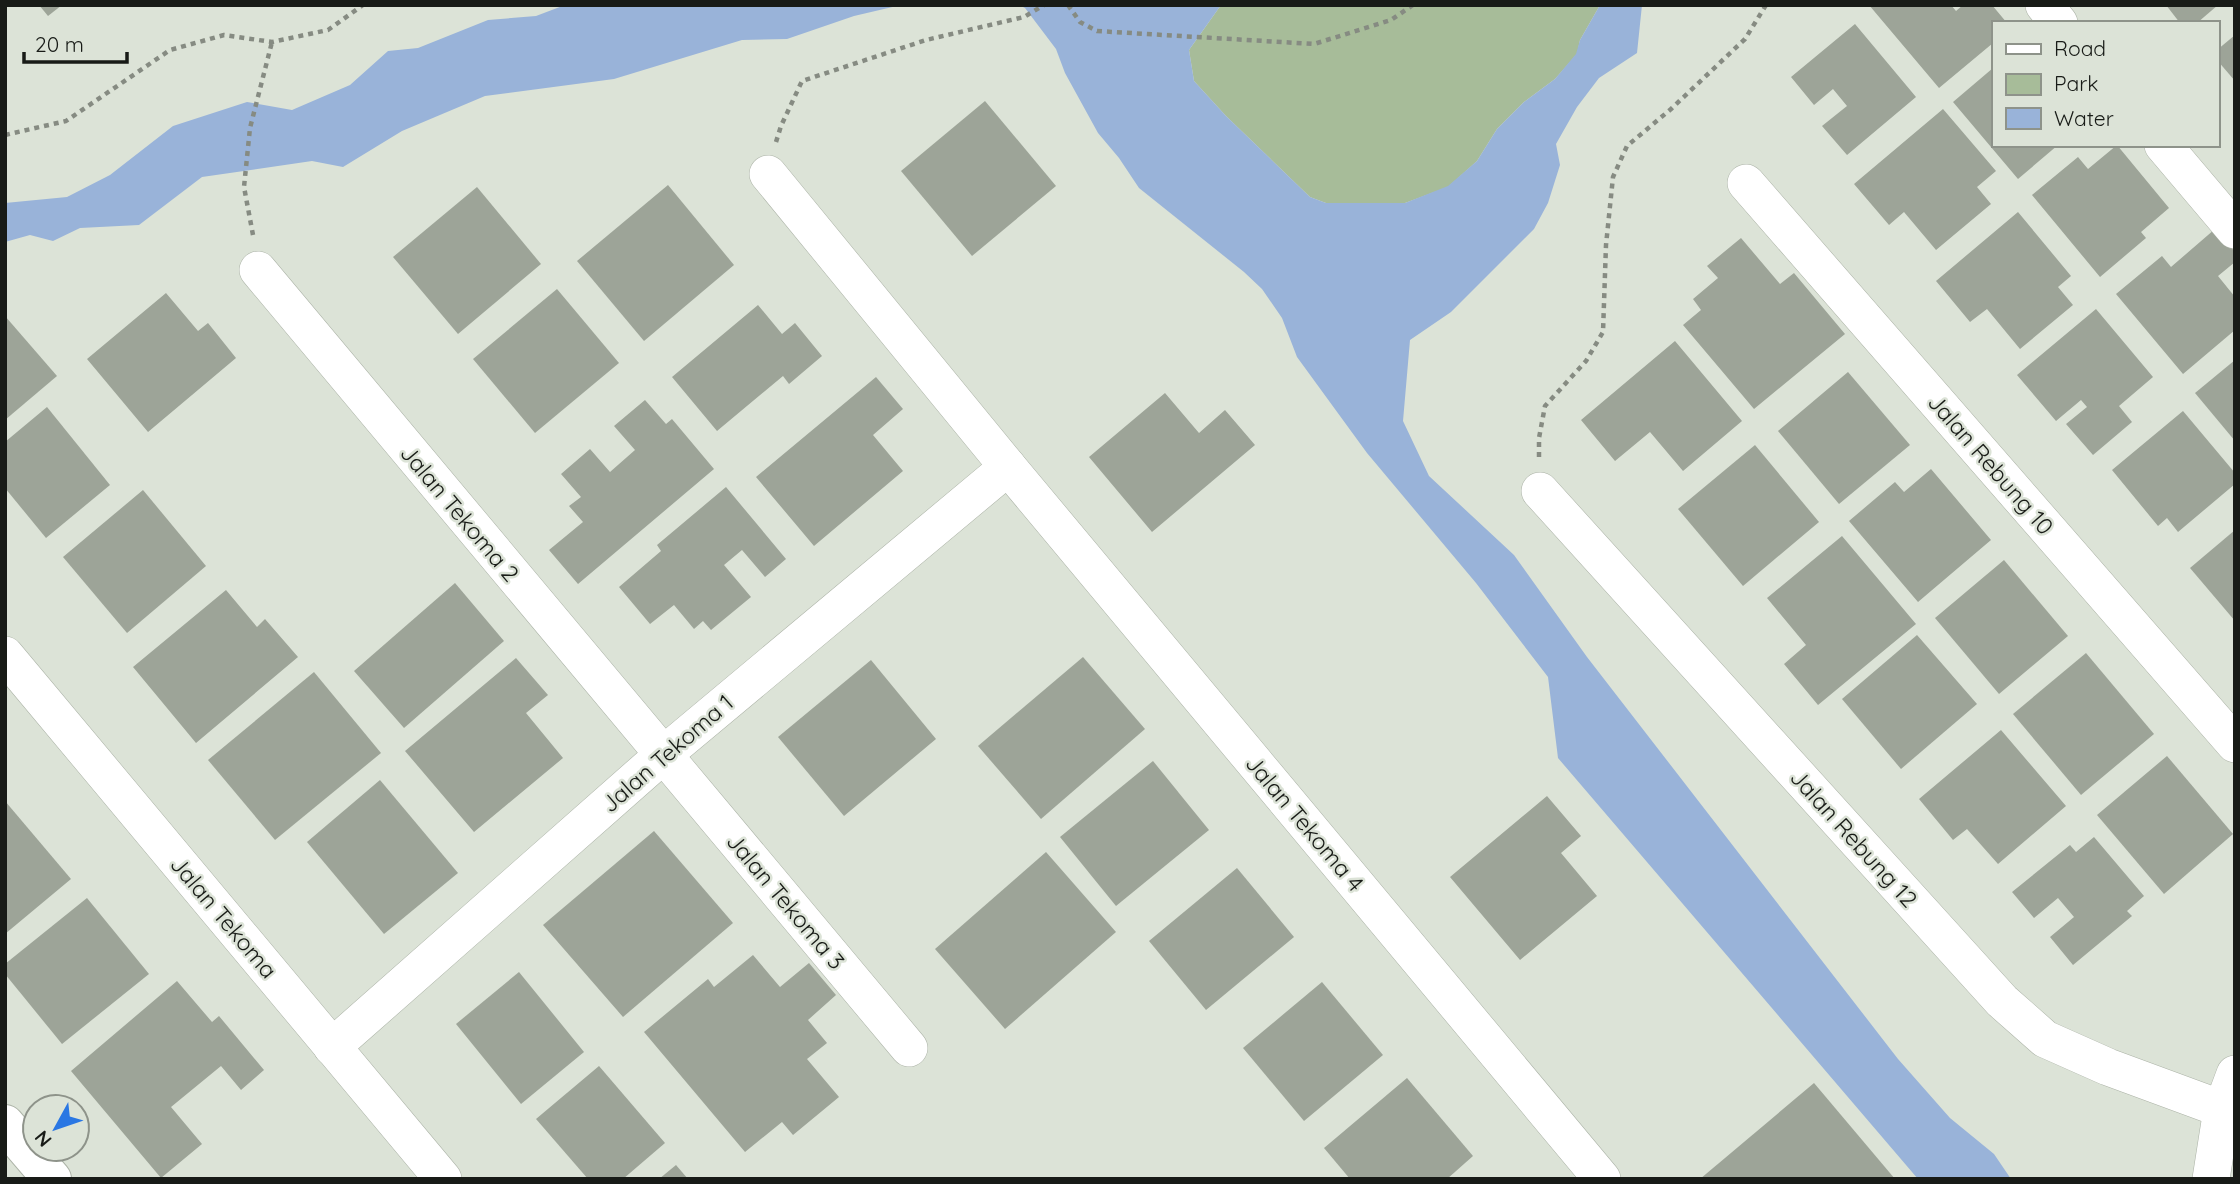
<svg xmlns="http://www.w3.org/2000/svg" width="2240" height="1184" font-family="Quicksand,sans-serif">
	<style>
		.green { fill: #a7bc99 }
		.water { fill: #99b3d9 }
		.building { fill: #9da498 }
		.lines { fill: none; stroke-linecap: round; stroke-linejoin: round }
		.street-casing { stroke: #acb3a7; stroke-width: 38 }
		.secondary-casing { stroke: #acb3a7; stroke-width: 40 }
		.path { stroke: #868b82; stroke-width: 4.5; stroke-dasharray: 5 5; stroke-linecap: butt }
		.street { stroke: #fff; stroke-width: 37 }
		.secondary { stroke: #fff; stroke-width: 38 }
		.labels { text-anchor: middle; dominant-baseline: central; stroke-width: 5; stroke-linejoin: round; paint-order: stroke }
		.street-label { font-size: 23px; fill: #181b17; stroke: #dce3d7 }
	</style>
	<rect width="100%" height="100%" fill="#dce3d7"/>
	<path class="green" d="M1221,5H1600L1580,40L1577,54L1555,79L1524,102L1497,129L1477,161L1448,187L1405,203H1326L1310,197L1226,116L1194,81L1189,50Z"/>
	<g class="water">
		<path d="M565,5H901L854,16L787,39L742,40L614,79L485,96L402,131L343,167L312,161L202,177L139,225L80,228L53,241L30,235L5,242V203L67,197L110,175L173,126L247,102L292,110L350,85L388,51L418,48L488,20L536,16Z"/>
		<path d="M1019,5H1221L1189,50L1194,81L1226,116L1310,197L1326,203H1405L1448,186L1477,161L1497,129L1524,102L1555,79L1576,54L1580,40L1600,5H1642L1637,53L1599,78L1577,107L1556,144L1560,165L1548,203L1534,229L1451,312L1410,340L1403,421L1429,476L1514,555L1587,657L1898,1059L1950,1118L1994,1154L2011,1179H1918L1558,758L1548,677L1476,583L1367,453L1297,357L1282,318L1262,289L1244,272L1139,188L1119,158L1098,133L1065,73L1056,49L1025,8Z"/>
	</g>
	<g class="building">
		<path d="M39,5H62L48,16Z"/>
		<path d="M1869,5H1951L1956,11L1963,5H1992L2007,23H1993V43L1939,88Z"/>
		<path d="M2166,5H2218L2197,23H2180Z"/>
		<path d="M1855,24L1916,97L1847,155L1822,126L1847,106L1833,89L1814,105L1791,77Z"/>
		<path d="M2235,35V81L2217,60V50Z"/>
		<path d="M1993,68V145H2058L2018,179L1953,102Z"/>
		<path d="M985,101L1056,186L972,256L901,171Z"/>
		<path d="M1943,109L1996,171L1977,187L1991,204L1936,250L1904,212L1889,225L1854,184Z"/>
		<path d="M2117,145L2169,208L2141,232L2146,238L2100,277L2032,195L2078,157L2088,169Z"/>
		<path d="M668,185L734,265L644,341L577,261Z"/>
		<path d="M477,187L541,264L458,334L393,257Z"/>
		<path d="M2018,212L2071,276L2058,287L2073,305L2020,349L1987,309L1970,322L1936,281Z"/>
		<path d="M2215,229L2235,252V262L2218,276L2235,297V330L2183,374L2116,294L2162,256L2171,267Z"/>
		<path d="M1741,238L1780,284L1794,273L1845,334L1754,409L1683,325L1701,310L1693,299L1718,278L1707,266Z"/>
		<path d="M557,289L619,363L535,433L473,359Z"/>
		<path d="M166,293L198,331L208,323L236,358L148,432L87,359Z"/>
		<path d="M758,305L782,334L795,323L822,356L789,384L783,376L717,431L672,377Z"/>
		<path d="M2096,309L2153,377L2119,406L2132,422L2093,455L2066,424L2087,407L2081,400L2056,421L2017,375Z"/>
		<path d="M5,316L57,376L5,420Z"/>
		<path d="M1675,341L1742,421L1683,471L1650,432L1615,461L1581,420Z"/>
		<path d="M2235,360V441L2195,393Z"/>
		<path d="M1848,372L1910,445L1839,504L1778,431Z"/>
		<path d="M876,377L903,409L873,435L903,471L814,546L756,477Z"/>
		<path d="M1165,393L1199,433L1225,410L1255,445L1152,532L1089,457Z"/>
		<path d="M645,400L666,424L672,419L714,469L578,584L549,550L583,522L569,506L581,497L561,474L590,449L610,472L635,450L614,426Z"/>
		<path d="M47,407L110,485L46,538L5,488V442Z"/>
		<path d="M2183,411L2235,473V484L2178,532L2167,518L2158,526L2112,470Z"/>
		<path d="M1755,445L1819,522L1743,586L1678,509Z"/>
		<path d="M1931,469L1991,540L1918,602L1849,521L1895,482L1904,492Z"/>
		<path d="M726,487L786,559L765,577L742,550L724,565L751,597L711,630L703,621L694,629L674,605L650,624L619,587L661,551L657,545Z"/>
		<path d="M143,490L206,566L127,633L63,557Z"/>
		<path d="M2235,530V621L2190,568Z"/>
		<path d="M1842,536L1916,624L1818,705L1784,664L1806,645L1767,598Z"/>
		<path d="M2004,560L2068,636L1999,694L1935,618Z"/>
		<path d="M455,583L504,641L404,728L354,671Z"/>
		<path d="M226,590L257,627L265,619L298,657L196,743L133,667Z"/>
		<path d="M1917,635L1977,704L1901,769L1842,699Z"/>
		<path d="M2086,653L2154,734L2081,795L2013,714Z"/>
		<path d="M1083,657L1145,729L1041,819L978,746Z"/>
		<path d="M516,658L548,695L526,713L563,758L474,832L405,751Z"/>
		<path d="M871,660L936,739L844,816L778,737Z"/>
		<path d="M314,672L381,753L275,840L208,760Z"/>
		<path d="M2001,730L2066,806L1998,864L1967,829L1953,840L1919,799Z"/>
		<path d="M2167,756L2233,834L2164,894L2097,815Z"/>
		<path d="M1153,761L1209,830L1116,906L1060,837Z"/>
		<path d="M380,780L458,873L384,934L307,842Z"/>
		<path d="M1547,796L1581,836L1561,853L1597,896L1520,960L1450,877Z"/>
		<path d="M5,801L71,879L5,934Z"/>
		<path d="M654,831L733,923L623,1017L543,925Z"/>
		<path d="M2094,837L2144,896L2127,911L2132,916L2073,965L2050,937L2074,917L2058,898L2034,918L2012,892L2070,845L2076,852Z"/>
		<path d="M1046,852L1116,932L1005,1029L935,949Z"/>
		<path d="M1237,868L1294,937L1206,1010L1149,941Z"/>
		<path d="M87,898L149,974L62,1044L5,974V964Z"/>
		<path d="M753,955L780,987L809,963L836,995L808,1020L827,1043L807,1059L839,1097L793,1135L782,1122L745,1152L644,1032L708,979L714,987Z"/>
		<path d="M519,972L584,1052L521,1104L456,1024Z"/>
		<path d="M177,981L212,1022L219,1016L264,1070L241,1090L221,1066L171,1107L202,1144L161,1178L71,1071Z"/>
		<path d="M1322,982L1383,1055L1304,1121L1243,1048Z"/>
		<path d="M599,1066L665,1143L623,1179H588L536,1119Z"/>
		<path d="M1407,1078L1473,1156L1447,1179H1350L1324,1148Z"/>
		<path d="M1814,1083L1895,1179H1700Z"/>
		<path d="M676,1165L688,1179H659Z"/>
	</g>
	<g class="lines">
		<defs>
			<g id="street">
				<path d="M2044,5L2059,23"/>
				<path d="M2163,145L2235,230"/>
				<path d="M768,174L1008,467L1602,1179"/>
				<path d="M1746,183L2235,744"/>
				<path d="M258,270L909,1048"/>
				<path d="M1540,491L2002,1001L2045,1039L2108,1067L2222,1109"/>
				<path d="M5,655L443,1179"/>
				<path d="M332,1047L663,755L1008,467"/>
				<path d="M2211,1179L2222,1109L2235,1074"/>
			</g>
			<path id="secondary" d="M5,1124L52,1179"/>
		</defs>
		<use href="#street" class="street-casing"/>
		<use href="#secondary" class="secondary-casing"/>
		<g class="path">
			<path d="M1068,5L1080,22L1097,31L1314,44L1391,20L1413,5"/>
			<path d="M5,135L66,121L170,50L224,35L272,42L328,30L363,5"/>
			<path d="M776,142L781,126L802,81L926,40L1024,17L1044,5"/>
			<path d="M253,235L244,187L250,128L272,42"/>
			<path d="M1539,457V438L1545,406L1586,361L1603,332L1606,245L1613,177L1627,146L1671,109L1745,39L1766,5"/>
		</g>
		<use href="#street" class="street"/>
		<use href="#secondary" class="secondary"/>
	</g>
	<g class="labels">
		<g class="street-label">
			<text transform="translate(1991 464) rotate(49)">Jalan Rebung 10</text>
			<text transform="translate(460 513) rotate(50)">Jalan Tekoma 2</text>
			<text transform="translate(667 753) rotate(-41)">Jalan Tekoma 1</text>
			<text transform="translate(1305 823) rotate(50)">Jalan Tekoma 4</text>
			<text transform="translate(1854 838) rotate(48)">Jalan Rebung 12</text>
			<text transform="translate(786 901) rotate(50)">Jalan Tekoma 3</text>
			<text transform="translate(224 917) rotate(50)">Jalan Tekoma</text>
		</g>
	</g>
	<rect width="2240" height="1184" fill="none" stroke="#181b17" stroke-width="14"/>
	<rect x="1992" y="21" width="228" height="126" fill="#dce3d7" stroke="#8e938a" stroke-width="2"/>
	<rect x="2006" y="44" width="35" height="10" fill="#ffffff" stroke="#8e938a" stroke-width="2"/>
	<text x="2054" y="56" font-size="21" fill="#181b17">Road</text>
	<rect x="2006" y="74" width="35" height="21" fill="#a7bc99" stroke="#8e938a" stroke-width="2"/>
	<text x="2054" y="91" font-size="21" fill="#181b17">Park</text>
	<rect x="2006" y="108" width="35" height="21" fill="#99b3d9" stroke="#8e938a" stroke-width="2"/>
	<text x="2054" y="126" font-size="21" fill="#181b17">Water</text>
	<g transform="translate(56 1128) rotate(230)"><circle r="33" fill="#dce3d7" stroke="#8e938a" stroke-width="2"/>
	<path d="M0-5L12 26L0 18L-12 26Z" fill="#2a77e3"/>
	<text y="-10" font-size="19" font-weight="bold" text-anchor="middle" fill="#181b17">N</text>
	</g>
	<path d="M24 52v10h103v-10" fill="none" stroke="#181b17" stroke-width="3.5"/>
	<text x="35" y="52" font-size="21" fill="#181b17" stroke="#dce3d7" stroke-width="5" paint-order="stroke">20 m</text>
</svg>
